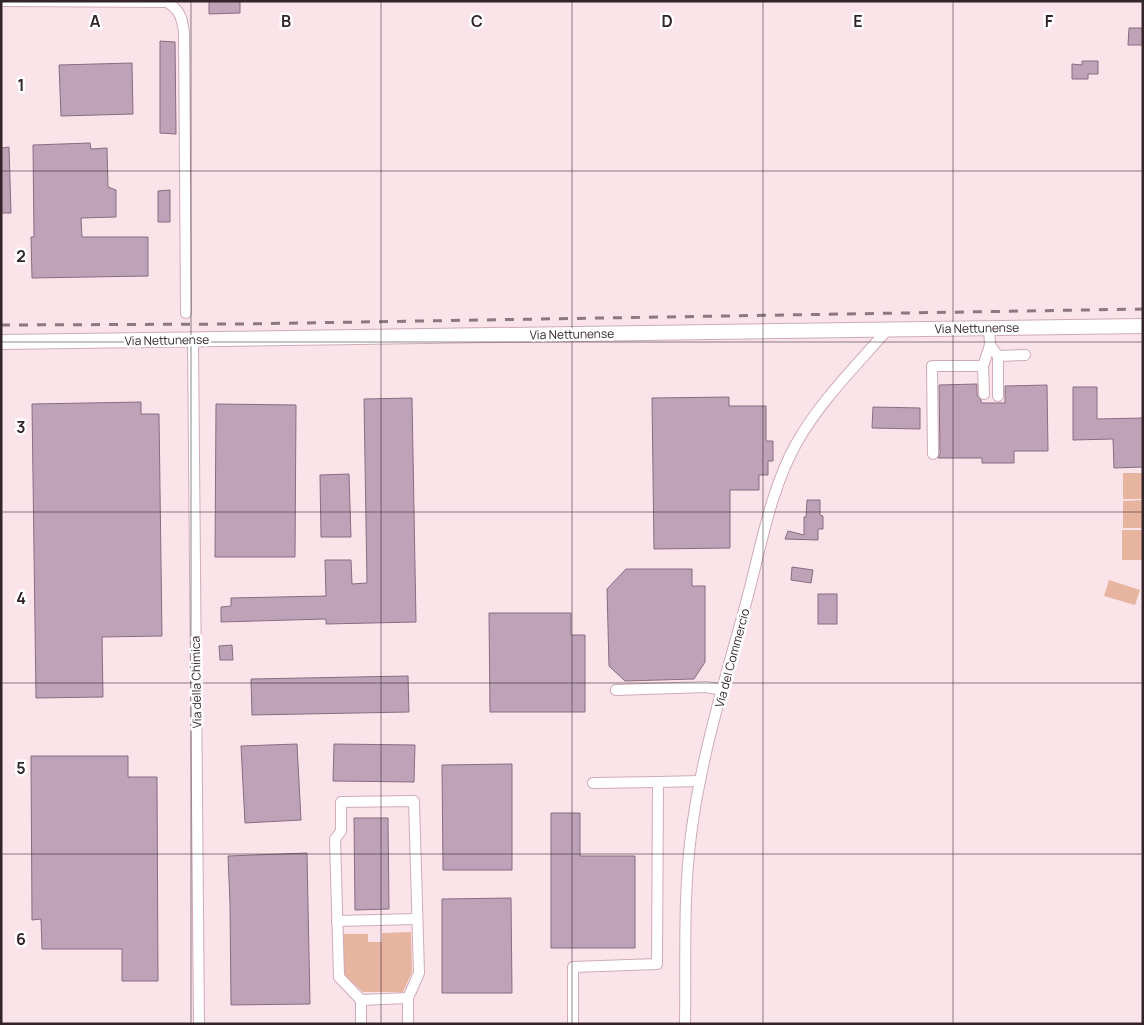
<svg xmlns="http://www.w3.org/2000/svg" width="1144" height="1025" font-family="Manrope,sans-serif">
	<style>
		.green { fill: #e7b4a0 }
		.building { fill: #bfa2b8; stroke: #886d81 }
		.lines { fill: none; stroke-linecap: round; stroke-linejoin: round }
		.minor-casing { stroke: #d0abb6; stroke-width: 12 }
		.major-casing { stroke: #d0abb6; stroke-width: 16 }
		.minor { stroke: #fff; stroke-width: 10 }
		.major { stroke: #fff; stroke-width: 14 }
		.rail { stroke: #8c797f; stroke-width: 3; stroke-dasharray: 9 9; stroke-linecap: butt }
		.grid { fill: none; stroke: #322428; stroke-width: 1; stroke-opacity: 0.55 }
		.labels { text-anchor: middle; dominant-baseline: central; stroke-width: 5; stroke-linejoin: round; paint-order: stroke }
		.street-label { font-size: 12px; fill: #322428; stroke: #fff }
		.grid-label { font-size: 16px; text-anchor: middle; font-weight: bold; fill: #322428; stroke: #fff; stroke-width: 5; stroke-linejoin: round; paint-order: stroke }
	</style>
	<rect width="100%" height="100%" fill="#fbe3ea"/>
	<g class="green">
		<rect x="1123" y="473" width="20" height="26"/>
		<path d="M1143,500V528H1123V501Z"/>
		<rect x="1122" y="530" width="21" height="30"/>
		<path d="M1109,580L1140,590L1135,605L1104,596Z"/>
		<path d="M411,932L412,972L403,992H363L343,974V934H368V942H382V933Z"/>
	</g>
	<g class="building">
		<path d="M209,1H240V13L209,14Z"/>
		<path d="M1129,28H1142L1143,45H1128Z"/>
		<path d="M160,41L175,42L176,134L160,133Z"/>
		<path d="M1082,61H1098V74H1088V79H1072V64L1082,65Z"/>
		<path d="M132,63L133,114L61,116L59,65Z"/>
		<path d="M90,143L91,149L107,148L108,187L116,190V217L81,218L82,237H148V276L32,278L31,237H34L33,145Z"/>
		<path d="M9,147L11,213H1V148Z"/>
		<path d="M170,190V222H158V191Z"/>
		<path d="M977,384V395L981,400V403H1005V386L1047,385L1048,451H1014V463H982V458H938L940,454L939,385Z"/>
		<path d="M1073,387H1097V419L1143,418V467L1114,468L1113,439L1073,440Z"/>
		<path d="M729,397V406H766V441H773V461H768V475H759V490H730V548L654,549L652,398Z"/>
		<path d="M412,398L416,622L326,624V619L221,622V607L231,606V598L326,596L325,560H351L352,584L367,583L364,399Z"/>
		<path d="M141,402V414H159L162,636L102,637L103,697L36,698L32,404Z"/>
		<path d="M216,404L296,405L295,557H215Z"/>
		<path d="M873,407L920,408V429L872,428Z"/>
		<path d="M349,474L351,537H321L320,475Z"/>
		<path d="M807,500H820V515L823,516V529H818V540L785,539L788,531L804,535V517H806Z"/>
		<path d="M792,567L813,570L811,583L791,580Z"/>
		<path d="M626,569H692V586H705V662L694,679L625,681L609,666L607,589Z"/>
		<rect x="818" y="594" width="19" height="30"/>
		<path d="M489,613H571V635H585V712H490Z"/>
		<path d="M232,645L233,660H220L219,646Z"/>
		<path d="M408,676L409,712L252,715L251,679Z"/>
		<path d="M297,744L301,820L245,823L241,746Z"/>
		<path d="M334,744L415,745L414,782L333,781Z"/>
		<path d="M31,756H128V777H157L158,981H122V949H42L41,919L32,920Z"/>
		<path d="M512,764V870H443L442,765Z"/>
		<path d="M551,813H580V856H635V948H551Z"/>
		<path d="M354,818H388L389,909L355,910Z"/>
		<path d="M307,853L310,1004L231,1005L230,903L228,856Z"/>
		<path d="M511,898L512,993H442V899Z"/>
	</g>
	<g class="lines">
		<defs>
			<g id="minor">
				<path d="M1,1L167,2C180,10 182,18 184,32L186,313"/>
				<path d="M193,340L199,1024"/>
				<path d="M990,345L998,356V396"/>
				<path d="M998,356L1025,355"/>
				<path d="M983,366L984,394"/>
				<path d="M933,454L932,366H983L990,345L989,328"/>
				<path d="M616,690L706,687L723,690"/>
				<path d="M593,783L658,782"/>
				<path d="M337,921L417,919"/>
				<path d="M361,1000L408,998"/>
				<path d="M361,1024V1000L339,977L335,839L341,831V802L414,801L419,973L408,998V1024"/>
				<path d="M573,1024V967L657,964L658,782L700,781"/>
				<path d="M685,1024C686,961 683,897 691,835C701,755 726,677 747,599C761,547 770,491 796,444C820,401 856,366 888,329"/>
			</g>
			<path id="major" d="M1,342L1143,326"/>
		</defs>
		<use href="#minor" class="minor-casing"/>
		<use href="#major" class="major-casing"/>
		<use href="#minor" class="minor"/>
		<use href="#major" class="major"/>
		<path class="rail" d="M1,325L242,324L1143,309"/>
	</g>
	<path class="grid" d="M191,1V1024M381,1V1024M572,1V1024M763,1V1024M953,1V1024M1,171H1143M1,342H1143M1,512H1143M1,683H1143M1,854H1143"/>
	<g class="labels">
		<g class="street-label">
			<text transform="translate(977 328) rotate(-1)">Via Nettunense</text>
			<text transform="translate(572 334) rotate(-1)">Via Nettunense</text>
			<text transform="translate(167 340) rotate(-1)">Via Nettunense</text>
			<text transform="translate(732 658) rotate(-75)">Via del Commercio</text>
			<text transform="translate(196 682) rotate(-91)">Via della Chimica</text>
		</g>
	</g>
	<g class="grid-label">
		<text x="95" y="27">A</text>
		<text x="286" y="27">B</text>
		<text x="477" y="27">C</text>
		<text x="667" y="27">D</text>
		<text x="858" y="27">E</text>
		<text x="1049" y="27">F</text>
		<text x="21" y="91">1</text>
		<text x="21" y="262">2</text>
		<text x="21" y="433">3</text>
		<text x="21" y="604">4</text>
		<text x="21" y="774">5</text>
		<text x="21" y="945">6</text>
	</g>
	<rect width="1144" height="1025" fill="none" stroke="#322428" stroke-width="5"/>
</svg>
